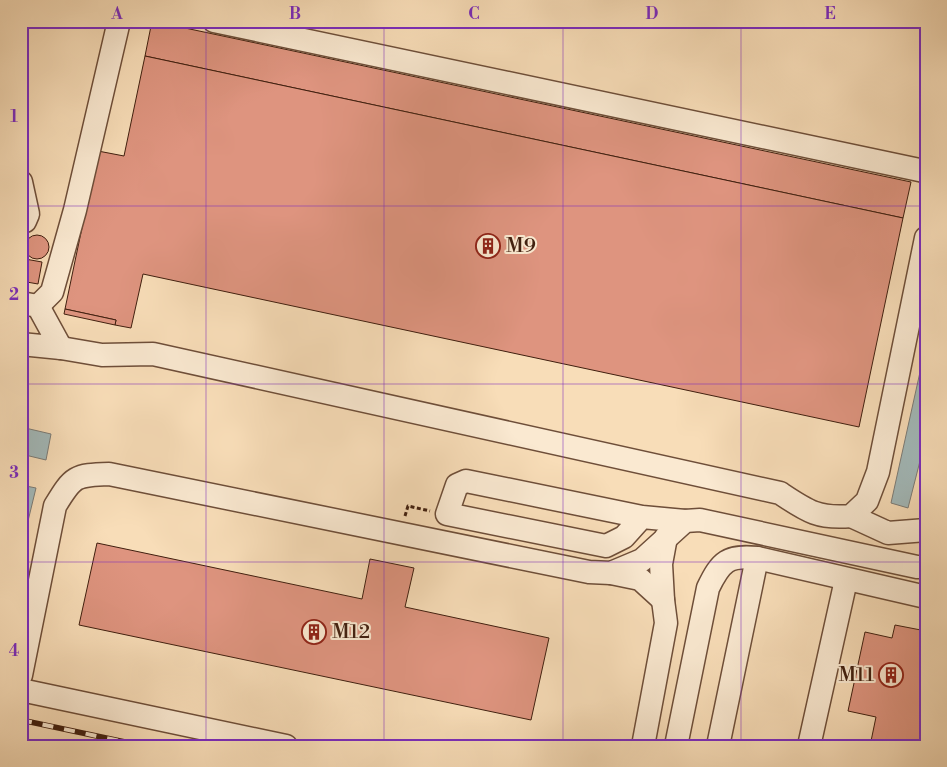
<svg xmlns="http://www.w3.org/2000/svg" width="947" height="767" font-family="'Libre Bodoni',serif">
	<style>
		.water { fill: #a2b9ba; stroke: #7b7b76 }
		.building { fill: #de947f; stroke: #401f0f }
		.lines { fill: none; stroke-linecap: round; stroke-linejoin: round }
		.minor-casing { stroke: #6e4e39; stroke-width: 25 }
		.path { stroke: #401f0f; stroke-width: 3; stroke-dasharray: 4 2.5; stroke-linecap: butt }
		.minor { stroke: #fae9d1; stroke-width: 22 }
		.rail-casing { stroke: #401f0f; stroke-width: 5.5 }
		.rail { stroke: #fae9d1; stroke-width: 4; stroke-dasharray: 11; stroke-linecap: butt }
		.grid { fill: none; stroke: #7b2cbf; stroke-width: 1; stroke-opacity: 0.55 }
		.labels { text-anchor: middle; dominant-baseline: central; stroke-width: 4; stroke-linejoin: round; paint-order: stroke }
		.poi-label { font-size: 20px; fill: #401f0f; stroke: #fae9d1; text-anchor: start }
		.neatline { fill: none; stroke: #7b2cbf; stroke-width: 2 }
		.grid-label { font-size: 16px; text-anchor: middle; font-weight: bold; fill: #7b2cbf }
	</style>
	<rect width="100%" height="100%" fill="#f8ddb8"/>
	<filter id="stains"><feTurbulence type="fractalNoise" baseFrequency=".004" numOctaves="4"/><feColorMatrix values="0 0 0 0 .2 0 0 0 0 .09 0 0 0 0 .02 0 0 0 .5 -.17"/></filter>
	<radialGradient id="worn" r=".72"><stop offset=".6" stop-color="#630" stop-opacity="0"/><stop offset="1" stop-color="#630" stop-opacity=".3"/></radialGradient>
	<g class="water">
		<path d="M926,345V460L920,461L908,508L891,503Z"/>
		<path d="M21,427L51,434L46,460L21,454Z"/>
		<path d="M21,485L36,488L28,521L21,520Z"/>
	</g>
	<g class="building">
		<path d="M152,21L911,182L903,218L145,56Z"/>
		<path d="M145,56L903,218L859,427L143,274L131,328L115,325L116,320L65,309L98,151L124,156Z"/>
		<circle cx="37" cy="247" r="12"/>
		<path d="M25,259L42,262L38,284L21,281Z"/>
		<path d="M65,309L116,320L115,325L64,314Z"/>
		<path d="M97,543L362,599L370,559L414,568L405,607L549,638L531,720L79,625Z"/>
		<path d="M895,625L926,631V746H870L876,717L848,711L865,632L892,638Z"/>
	</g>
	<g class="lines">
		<defs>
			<g id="minor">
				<path d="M214,21L924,171L926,173"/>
				<path d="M21,182L28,214L25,221L21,222"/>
				<path d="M21,303L38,306L61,348L21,344"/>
				<path d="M38,306L52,292L75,210L119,21"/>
				<path d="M61,348L102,355L153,354L780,493C807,511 818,519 851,516L867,501L878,472L926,238"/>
				<path d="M851,516L888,533L926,530"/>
				<path d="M642,517L624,537L606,546L447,514L457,485L466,481L642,517L685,521"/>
				<path d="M611,573L640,579L663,600"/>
				<path d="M21,675L55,506C73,476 75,475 109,474L589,572L611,573L642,560L685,521L700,520L917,567H926"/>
				<path d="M21,690L286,746"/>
				<path d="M643,746L666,623L663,600L661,564L666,537"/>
				<path d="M676,746L708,588C721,561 728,555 757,558L926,597"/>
				<path d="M718,746L757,558"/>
				<path d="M809,746L846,580"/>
			</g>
		</defs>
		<use href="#minor" class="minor-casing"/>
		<path class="path" d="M405,516L408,506L430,511"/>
		<use href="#minor" class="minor"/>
		<defs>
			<path id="rail" d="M21,720L144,746"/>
		</defs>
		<use href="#rail" class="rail-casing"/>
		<use href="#rail" class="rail"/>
	</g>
	<path class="grid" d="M206,21V746M384,21V746M563,21V746M741,21V746M21,206H926M21,384H926M21,562H926"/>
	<defs>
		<symbol id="building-ring" viewBox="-11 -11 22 22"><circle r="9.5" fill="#fae9d1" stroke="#8f2418" stroke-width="1.5"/><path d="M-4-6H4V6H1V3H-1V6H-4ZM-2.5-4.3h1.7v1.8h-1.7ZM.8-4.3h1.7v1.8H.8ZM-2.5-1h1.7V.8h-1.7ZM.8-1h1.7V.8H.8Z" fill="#8f2418"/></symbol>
	</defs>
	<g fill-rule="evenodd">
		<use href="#building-ring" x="474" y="232" width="28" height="28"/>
		<use href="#building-ring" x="300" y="618" width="28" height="28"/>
		<use href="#building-ring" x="877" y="661" width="28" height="28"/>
	</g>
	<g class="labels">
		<g class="poi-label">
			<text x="506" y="246">M9</text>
			<text x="332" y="632">M12</text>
			<text x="874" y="675" text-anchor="end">M11</text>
		</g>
	</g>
	<rect width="947" height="767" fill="none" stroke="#f8ddb8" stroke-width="55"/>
	<rect x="28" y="28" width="892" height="712" class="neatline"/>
	<g class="grid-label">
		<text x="117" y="19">A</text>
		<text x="295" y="19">B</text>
		<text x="474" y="19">C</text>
		<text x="652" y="19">D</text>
		<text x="830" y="19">E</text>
		<text x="14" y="122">1</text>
		<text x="14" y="300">2</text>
		<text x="14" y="478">3</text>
		<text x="14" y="656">4</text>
	</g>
	<rect width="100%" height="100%" filter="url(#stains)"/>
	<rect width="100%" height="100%" fill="url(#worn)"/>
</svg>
